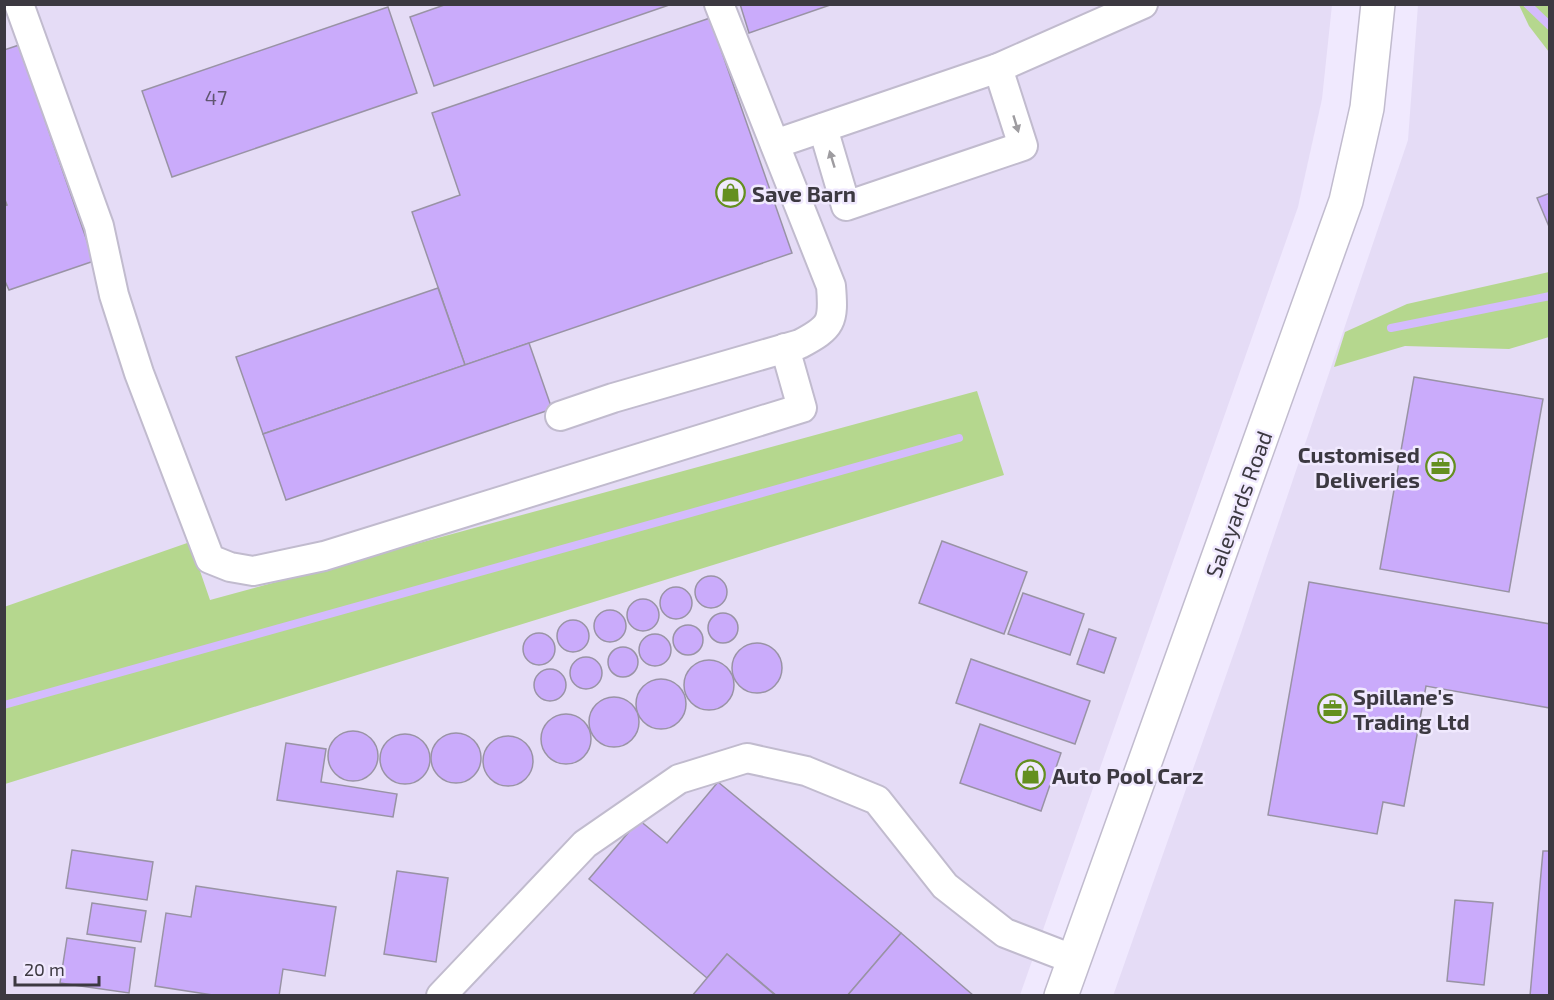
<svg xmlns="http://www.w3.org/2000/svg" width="1554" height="1000" font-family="'Exo 2',sans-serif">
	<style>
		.built { fill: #e5dcf6 }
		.green { fill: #b5d78e }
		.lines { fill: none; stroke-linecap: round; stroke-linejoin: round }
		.stream { stroke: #d4bcfd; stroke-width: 8 }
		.building { fill: #caabfb; stroke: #9993a5; stroke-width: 1.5 }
		.minor-casing { stroke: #c1bbce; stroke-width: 32 }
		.major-casing { stroke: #c1bbce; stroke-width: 36 }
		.minor { stroke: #fff; stroke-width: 28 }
		.major { stroke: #fff; stroke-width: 33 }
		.oneway { fill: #9e9ca0 }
		.labels { text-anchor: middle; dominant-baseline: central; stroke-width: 5; stroke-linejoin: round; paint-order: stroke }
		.number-label { font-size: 20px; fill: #605670 }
		.poi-label { font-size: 22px; font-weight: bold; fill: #3c3941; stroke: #f0e9fe; text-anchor: start }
		.street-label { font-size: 22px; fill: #3c3941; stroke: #f0e9fe }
	</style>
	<rect width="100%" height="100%" fill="#f0e9fe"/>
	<g class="built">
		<path d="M23,4L1332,5L1322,99L1298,207L1020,995L5,996V11Z"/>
		<path d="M1418,5H1549V995L1113,996L1241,633L1408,140Z"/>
	</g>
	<g class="green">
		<path d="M1519,5H1549V52L1529,26Z"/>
		<path d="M1549,272V337L1509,349L1405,346L1334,367L1345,332L1407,304Z"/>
		<path d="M977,391L1004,475L5,784L4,607L190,542L210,600Z"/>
	</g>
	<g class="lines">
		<g class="stream">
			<path d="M1527,4L1550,26"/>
			<path d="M1391,328L1550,296"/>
			<path d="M4,705L959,438"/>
		</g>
	</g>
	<g class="building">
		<path d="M447,4H672L434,86L410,17Z"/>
		<path d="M740,4H833L749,33Z"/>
		<path d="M388,7L417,93L172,177L142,91Z"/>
		<path d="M710,18L792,253L465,365L412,212L460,195L432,113Z"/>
		<path d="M19,45L94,261L9,290L4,279V206L7,205L4,197V50Z"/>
		<path d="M1550,193V229L1537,198Z"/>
		<path d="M438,288L465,365L263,434L236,357Z"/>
		<path d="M529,343L552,409L286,500L263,434Z"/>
		<path d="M1414,377L1543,399L1509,592L1380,569Z"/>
		<path d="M942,541L1027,572L1004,634L919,603Z"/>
		<circle cx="711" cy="592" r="16"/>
		<path d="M1309,582L1550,624V708L1426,686L1404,806L1383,802L1377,834L1268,815Z"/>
		<circle cx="676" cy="603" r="16"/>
		<path d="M1023,593L1084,614L1070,655L1008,634Z"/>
		<circle cx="643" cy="615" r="16"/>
		<circle cx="610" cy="626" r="16"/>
		<circle cx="723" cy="628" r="15"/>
		<circle cx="573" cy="636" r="16"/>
		<circle cx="688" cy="640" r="15"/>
		<path d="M1089,629L1116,638L1104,673L1077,664Z"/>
		<circle cx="539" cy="649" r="16"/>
		<circle cx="655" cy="650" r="16"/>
		<circle cx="757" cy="668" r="25"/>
		<circle cx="623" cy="662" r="15"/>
		<circle cx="586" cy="673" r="16"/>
		<path d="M971,659L1090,701L1075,744L956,703Z"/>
		<circle cx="709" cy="685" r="25"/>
		<circle cx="550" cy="685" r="16"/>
		<circle cx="661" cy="704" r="25"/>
		<circle cx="614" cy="722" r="25"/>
		<circle cx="566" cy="739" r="25"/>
		<path d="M980,724L1061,753L1041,811L960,783Z"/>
		<circle cx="353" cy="756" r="25"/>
		<circle cx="456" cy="758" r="25"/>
		<circle cx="405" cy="759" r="25"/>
		<circle cx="508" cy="761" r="25"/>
		<path d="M286,743L326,749L321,782L397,794L393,817L277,800Z"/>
		<path d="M718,782L901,933L847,996H777L727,954L707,978L589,879L639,820L667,843Z"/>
		<path d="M72,850L153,862L147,900L66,888Z"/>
		<path d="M1543,851H1550V996H1530Z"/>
		<path d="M397,871L448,878L436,962L384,954Z"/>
		<path d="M196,886L336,907L325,976L283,969L279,996H219L155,986L166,913L191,917Z"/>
		<path d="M1455,900L1493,903L1484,985L1447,981Z"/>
		<path d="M92,903L146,911L141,942L87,934Z"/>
		<path d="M901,933L974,996H847Z"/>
		<path d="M67,938L135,948L129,993L60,983Z"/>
		<path d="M727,954L776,996H692Z"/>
	</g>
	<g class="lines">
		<defs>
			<g id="minor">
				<path d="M19,4L99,226L114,295L139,373L210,559L230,567L253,571L324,556L802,408L785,348"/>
				<path d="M823,128L846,206L1023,146L998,68"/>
				<path d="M775,144L998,68L1143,4"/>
				<path d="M560,416L613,398L800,344C832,327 834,322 831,286L719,4"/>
				<path d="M441,996L585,844L679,779L747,758L806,771L877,800L945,886L1005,933L1075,960"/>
			</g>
			<path id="major" d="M1061,996L1346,201L1367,108L1378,4"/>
		</defs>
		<use href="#minor" class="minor-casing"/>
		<use href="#major" class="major-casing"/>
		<use href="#minor" class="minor"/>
		<use href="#major" class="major"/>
	</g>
	<defs><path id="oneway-solid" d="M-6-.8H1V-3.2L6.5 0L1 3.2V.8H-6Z" transform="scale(1.5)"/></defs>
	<g class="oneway">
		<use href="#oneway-solid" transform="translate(1016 124) rotate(73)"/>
		<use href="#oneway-solid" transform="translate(832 159) rotate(-107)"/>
	</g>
	<defs>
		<symbol id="shop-ring" viewBox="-11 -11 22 22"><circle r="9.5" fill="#f0e9fe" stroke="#648f1f" stroke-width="1.5"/><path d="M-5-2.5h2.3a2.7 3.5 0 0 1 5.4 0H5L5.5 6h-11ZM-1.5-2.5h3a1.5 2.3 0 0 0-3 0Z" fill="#648f1f"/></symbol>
		<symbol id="office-ring" viewBox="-11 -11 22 22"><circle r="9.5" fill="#f0e9fe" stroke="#648f1f" stroke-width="1.5"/><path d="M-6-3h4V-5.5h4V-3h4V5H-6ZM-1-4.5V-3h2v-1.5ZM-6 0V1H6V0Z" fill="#648f1f"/></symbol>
	</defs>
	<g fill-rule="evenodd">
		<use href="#shop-ring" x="714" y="176" width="33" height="33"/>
		<use href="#office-ring" x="1424" y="450" width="33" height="33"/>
		<use href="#office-ring" x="1316" y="692" width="33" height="33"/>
		<use href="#shop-ring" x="1014" y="758" width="33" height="33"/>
	</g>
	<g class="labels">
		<g class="number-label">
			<text x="216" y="97">47</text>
		</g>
		<g class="poi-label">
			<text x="752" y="193">Save Barn</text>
			<text x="1420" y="454" text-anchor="end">Customised<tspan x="1420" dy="25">Deliveries</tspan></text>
			<text x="1353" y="696">Spillane's<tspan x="1353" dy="25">Trading Ltd</tspan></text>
			<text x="1052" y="775">Auto Pool Carz</text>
		</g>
		<g class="street-label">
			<text transform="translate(1238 504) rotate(-70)">Saleyards Road</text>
		</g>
	</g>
	<rect width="1554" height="1000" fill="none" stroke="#3c3941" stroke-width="12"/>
	<path d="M15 976v9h84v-9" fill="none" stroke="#3c3941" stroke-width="3"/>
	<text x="24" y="976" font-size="18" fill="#3c3941" stroke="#f0e9fe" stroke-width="4.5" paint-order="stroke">20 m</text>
</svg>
